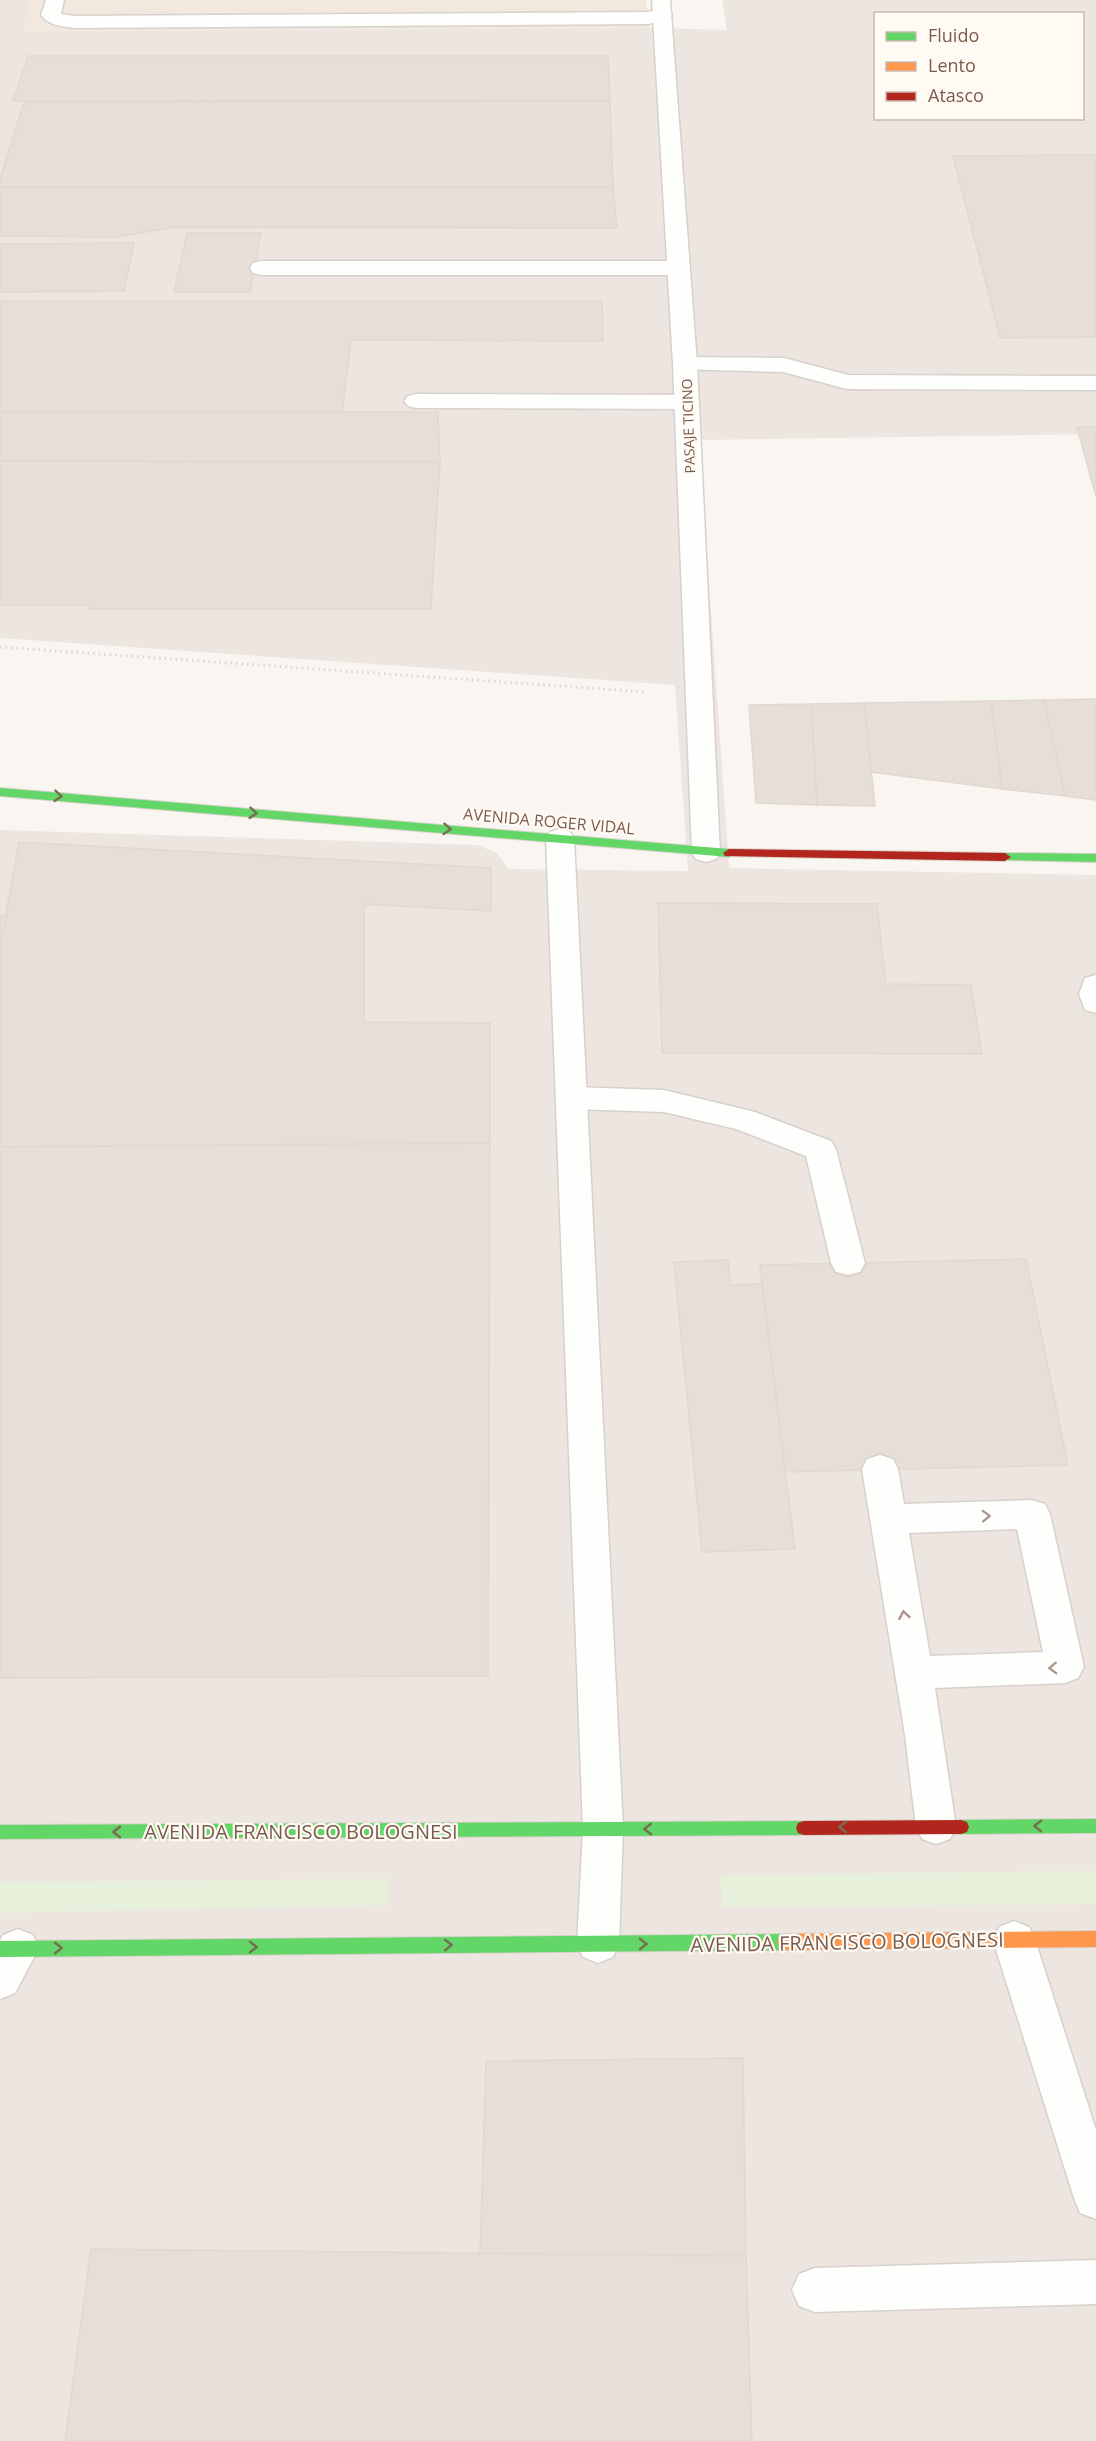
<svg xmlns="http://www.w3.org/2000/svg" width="1096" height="2441" font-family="'Open Sans',sans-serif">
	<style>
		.residential { fill: #f2e8de }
		.industrial { fill: #ede5e0; fill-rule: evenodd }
		.green { fill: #e7f0db }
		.building { fill: #e6ded7; stroke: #e2d8d2; stroke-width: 1.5 }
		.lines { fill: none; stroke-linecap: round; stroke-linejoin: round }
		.lane-casing { stroke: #d7d1cb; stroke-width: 3 }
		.street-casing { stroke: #d7d1cb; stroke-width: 3 }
		.fast-casing { stroke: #d9d2cb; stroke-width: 2 }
		.slow-casing { stroke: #d9d2cb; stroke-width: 2 }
		.jam-casing { stroke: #d9d2cb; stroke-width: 2 }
		.path { stroke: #dcd5d0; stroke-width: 3; stroke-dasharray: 1.5 4; stroke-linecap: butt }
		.lane { fill: #fefefd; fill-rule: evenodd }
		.street { fill: #fefefd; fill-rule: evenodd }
		.fast { fill: #63d668; fill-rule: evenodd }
		.slow { fill: #ff974d; fill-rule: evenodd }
		.jam { fill: #b3261e; fill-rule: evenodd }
		.oneway { stroke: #776e51 }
		.oneway2 { stroke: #a8958b }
		.labels { text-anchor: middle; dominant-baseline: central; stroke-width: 4.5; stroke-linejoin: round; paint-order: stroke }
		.far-street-label { font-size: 14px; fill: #7a5c4d; stroke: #fffaf3 }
		.street-label { font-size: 16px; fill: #7a5c4d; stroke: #fffaf3 }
		.near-street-label { font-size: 20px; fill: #7a5c4d; stroke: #fffaf3 }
	</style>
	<rect width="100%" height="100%" fill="#f9f5f0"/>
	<path class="residential" d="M30,0H646L650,28L22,31Z"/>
	<path class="industrial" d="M0,0H30L23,31L650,28L727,30L722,0H1096V434L699,440L729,868L1096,875V2441H0V830L477,845L497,853L509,869L688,871L675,685L0,638ZM876,14H1082V118H876Z"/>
	<g class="green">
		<path d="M1096,1871V1904L723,1907L720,1875Z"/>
		<path d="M389,1879L387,1905L0,1913V1882Z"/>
	</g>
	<g class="building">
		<path d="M28,56H608L610,101H13Z"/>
		<path d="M610,101L613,187H0V179L24,102Z"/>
		<path d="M1096,155V337L1000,338L953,156Z"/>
		<path d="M0,187H613L617,228L176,227L116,237L0,236Z"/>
		<path d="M187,233H261L250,292H174Z"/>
		<path d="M134,243L124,291L0,292V244Z"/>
		<path d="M0,301H602L603,341L351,340L342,413L0,412Z"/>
		<path d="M0,412H438L440,462L0,461Z"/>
		<path d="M1077,427H1096V497Z"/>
		<path d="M0,461L440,462L431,609H90L91,605H0Z"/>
		<path d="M1096,699V800L1065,796L1044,700Z"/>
		<path d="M1044,700L1065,796L1002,789L991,701Z"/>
		<path d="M991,701L1002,789L871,772L864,703Z"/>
		<path d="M864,703L875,806L817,805L811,704Z"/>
		<path d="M811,704L817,805L756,803L749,705Z"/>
		<path d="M19,842L491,868V911L364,904V1022L490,1023V1143L0,1147V945Z"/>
		<path d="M658,903L877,904L886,984L971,985L982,1054L662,1053Z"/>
		<path d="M0,916H7L0,945Z"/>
		<path d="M490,1143L488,1676L0,1678V1147Z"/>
		<path d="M1026,1259L1068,1465L785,1472L760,1265Z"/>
		<path d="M728,1260L731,1285L762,1284L795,1549L702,1552L674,1262Z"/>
		<path d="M743,2058L746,2256L480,2254L486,2061Z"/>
		<path d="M91,2249L746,2256L752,2441H65Z"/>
	</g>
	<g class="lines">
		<defs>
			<g id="lane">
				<path d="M46,0H64L61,14L74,16L648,12L662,9L669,11L672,15L669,19L648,24L74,28C61,26 50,26 41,15Z"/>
				<path d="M261,261H679L687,263L690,268L687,273L679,275H261L253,273L250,268L253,263Z"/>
				<path d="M685,357L784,358L848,375L1096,376V390L847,389L783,372L677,369L673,364L677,359Z"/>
				<path d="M416,394L687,395L695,397L699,402L695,407L687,409L416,408L408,406L404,401L408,396Z"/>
				<path d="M1096,975V1013L1085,1010L1079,994L1085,978Z"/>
				<path d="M572,1087L664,1090L755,1112L831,1141L836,1149L865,1263L860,1272L848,1275L836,1272L831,1263L806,1156L736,1129L664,1112L572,1109L561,1106L556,1098L561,1090Z"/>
				<path d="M880,1455L893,1459L898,1469L904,1504L1032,1500L1045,1504L1050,1514L1084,1667L1078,1678L1065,1683L935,1688L956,1827L950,1839L936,1844L922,1839L916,1827L905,1735L862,1469L867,1459ZM1017,1529L1043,1652L930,1656L909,1533Z"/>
				<path d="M1014,1921L1029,1927L1035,1940L1096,2130V2219L1080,2213L1074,2198L993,1940L999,1927Z"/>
				<path d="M18,1929L33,1935L39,1948L15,1993L0,1999V1941L3,1935Z"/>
				<path d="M1096,2260V2304L815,2312L799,2306L792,2290L799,2274L815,2268Z"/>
			</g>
			<g id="street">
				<path d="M652,0H670L697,364L720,853L716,859L706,862L696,859L692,853L673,364Z"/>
				<path d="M560,829L570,832L574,838L623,1829L619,1944L613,1957L598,1963L583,1957L577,1944L583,1829L546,838L550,832Z"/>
			</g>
			<g id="fast">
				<path d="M0,788L729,849L735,853L729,857L0,796Z"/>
				<path d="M1005,853L1096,854V862L1001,860L999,857L1001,854Z"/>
				<path d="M1096,1819V1833L961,1834L955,1832L953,1827L955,1822L961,1820Z"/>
				<path d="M804,1821L810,1823L812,1828L810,1833L804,1835L0,1839V1825Z"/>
				<path d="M785,1934L791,1937L793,1942L791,1947L785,1950L0,1957V1941Z"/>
			</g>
			<path id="slow" d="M1096,1931V1947L785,1950L779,1947L777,1942L779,1937L785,1934Z"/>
			<g id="jam">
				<path d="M729,849L1005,853L1011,857L1005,861L725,856L723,853Z"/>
				<path d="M961,1820L967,1822L969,1827L967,1832L961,1834L804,1835L798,1833L796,1828L798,1823L804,1821Z"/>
			</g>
		</defs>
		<use href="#lane" class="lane-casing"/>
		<use href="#street" class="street-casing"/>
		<use href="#fast" class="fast-casing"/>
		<use href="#slow" class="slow-casing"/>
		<use href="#jam" class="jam-casing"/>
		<path class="path" d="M0,647L646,692"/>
		<use href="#lane" class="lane"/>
		<use href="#street" class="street"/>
		<use href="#fast" class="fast"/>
		<use href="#slow" class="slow"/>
		<use href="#jam" class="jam"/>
	</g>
	<defs><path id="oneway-chevron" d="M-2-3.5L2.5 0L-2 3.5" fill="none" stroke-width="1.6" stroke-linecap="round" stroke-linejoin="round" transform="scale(1.5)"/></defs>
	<g class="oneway">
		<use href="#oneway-chevron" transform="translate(58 796) rotate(5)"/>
		<use href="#oneway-chevron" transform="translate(253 813) rotate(5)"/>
		<use href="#oneway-chevron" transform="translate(447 829) rotate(5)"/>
		<use href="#oneway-chevron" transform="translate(1038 1826) rotate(180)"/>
		<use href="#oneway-chevron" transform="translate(843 1827) rotate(180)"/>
		<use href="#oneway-chevron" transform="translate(648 1829) rotate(180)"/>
		<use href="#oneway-chevron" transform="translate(117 1832) rotate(180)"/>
		<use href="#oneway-chevron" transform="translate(643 1944) rotate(-1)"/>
		<use href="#oneway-chevron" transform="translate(448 1945)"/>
		<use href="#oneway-chevron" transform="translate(253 1947)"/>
		<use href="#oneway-chevron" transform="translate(58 1948)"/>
	</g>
	<g class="oneway2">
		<use href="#oneway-chevron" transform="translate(986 1516) rotate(-2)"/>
		<use href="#oneway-chevron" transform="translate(904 1615) rotate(-100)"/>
		<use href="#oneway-chevron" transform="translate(1053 1668) rotate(178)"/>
	</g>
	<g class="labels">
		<g class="far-street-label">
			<text transform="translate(688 426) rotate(-92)">PASAJE TICINO</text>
		</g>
		<g class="street-label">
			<text transform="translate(549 821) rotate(5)">AVENIDA ROGER VIDAL</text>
		</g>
		<g class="near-street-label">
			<text x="301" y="1831">AVENIDA FRANCISCO BOLOGNESI</text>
			<text transform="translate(847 1942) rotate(-1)">AVENIDA FRANCISCO BOLOGNESI</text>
		</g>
	</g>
	<rect x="874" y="12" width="210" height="108" fill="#fffaf3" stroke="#cabbb1" stroke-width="1.5"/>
	<rect x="886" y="32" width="30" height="9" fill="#63d668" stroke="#cabbb1" stroke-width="1.5"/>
	<text x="928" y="42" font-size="18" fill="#7a5c4d">Fluido</text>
	<rect x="886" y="62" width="30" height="9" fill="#ff974d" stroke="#cabbb1" stroke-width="1.5"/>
	<text x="928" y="72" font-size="18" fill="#7a5c4d">Lento</text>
	<rect x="886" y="92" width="30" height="9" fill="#b3261e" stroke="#cabbb1" stroke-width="1.5"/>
	<text x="928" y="102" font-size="18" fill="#7a5c4d">Atasco</text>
</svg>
